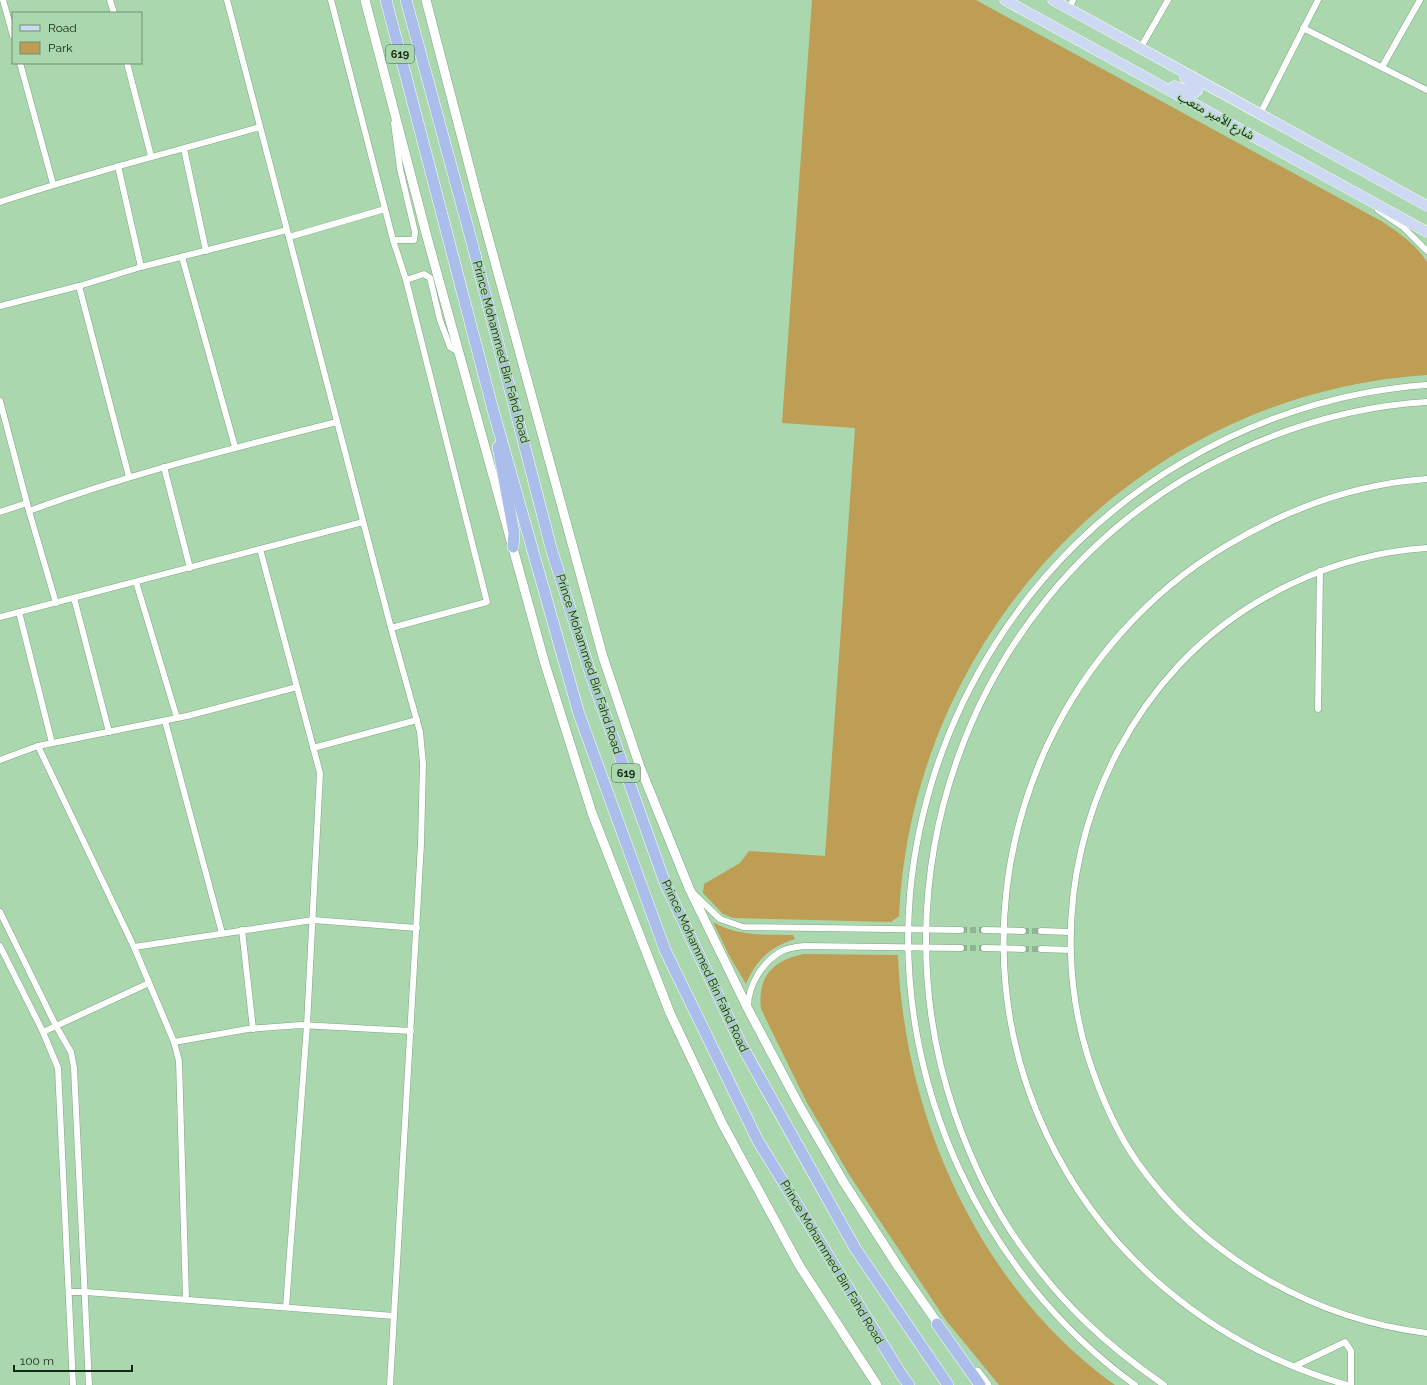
<svg xmlns="http://www.w3.org/2000/svg" width="1427" height="1385" font-family="Raleway,'Noto Sans Arabic',sans-serif">
	<style>
		.green { fill: #be9e54 }
		.lines { fill: none; stroke-linecap: round; stroke-linejoin: round }
		.street-tunnel { stroke: #8cb48f; stroke-width: 6; stroke-dasharray: 6 3; stroke-linecap: butt }
		.street-casing { stroke: #7ca77f; stroke-width: 7 }
		.secondary-casing { stroke: #7ca77f; stroke-width: 10 }
		.primary-casing { stroke: #fff; stroke-width: 11 }
		.highway-casing { stroke: #fff; stroke-width: 12 }
		.street { stroke: #fff; stroke-width: 6 }
		.secondary { stroke: #fff; stroke-width: 9 }
		.primary { stroke: #cdd8f3; stroke-width: 10 }
		.highway { stroke: #abbeeb; stroke-width: 11 }
		.labels { text-anchor: middle; dominant-baseline: central; stroke-width: 3; stroke-linejoin: round; paint-order: stroke }
		.shield { fill: #aad7ad; stroke: #425c44; stroke-width: 1 }
		.shield-label { font-size: 11px; font-weight: bold; fill: #152717 }
		.street-label { font-size: 12px; fill: #152717; stroke: #aad7ad }
	</style>
	<rect width="100%" height="100%" fill="#aad7ad"/>
	<g class="green">
		<path d="M812,0H976L1383,222C1399,233 1416,244 1427,262V375C1141,393 912,631 899,916L891,922L733,918L723,914L703,893L704,884L740,863L749,851L825,856L855,428L782,423Z"/>
		<path d="M713,922C738,937 765,934 793,935L795,939C770,947 756,960 746,984L730,957Z"/>
		<path d="M804,954L898,955C904,1119 980,1288 1115,1385H999L945,1319L850,1176L806,1101L761,1009C757,976 774,960 804,954Z"/>
	</g>
	<g class="lines">
		<g class="street-tunnel">
			<path d="M961,930H984"/>
			<path d="M1023,931H1041"/>
			<path d="M961,948H984"/>
			<path d="M1023,949H1041"/>
		</g>
		<defs>
			<g id="street">
				<path d="M3,0L13,36"/>
				<path d="M110,0L114,13"/>
				<path d="M227,0L391,628L420,732L423,764L421,844L390,1385"/>
				<path d="M331,0L393,240L406,280L487,602L391,628"/>
				<path d="M1069,9L1073,0"/>
				<path d="M1303,28L1427,90"/>
				<path d="M1141,47L1168,0"/>
				<path d="M20,63L53,184"/>
				<path d="M127,63L151,156"/>
				<path d="M1382,67L1420,0"/>
				<path d="M1260,114L1318,0"/>
				<path d="M184,149L206,251"/>
				<path d="M118,166L141,267"/>
				<path d="M0,202C86,173 173,152 260,127"/>
				<path d="M1378,210L1403,227L1427,251"/>
				<path d="M289,237L385,209"/>
				<path d="M393,240H414L415,232L400,169L394,123"/>
				<path d="M182,257L235,447"/>
				<path d="M406,280L424,274L430,278L440,320L450,347L460,353"/>
				<path d="M79,286L129,477"/>
				<path d="M0,306L79,286L141,267L287,230"/>
				<path d="M0,401L29,511L56,603"/>
				<path d="M164,467L190,568"/>
				<path d="M29,511C129,474 233,448 337,422"/>
				<path d="M0,512L27,503"/>
				<path d="M1427,548C1334,554 1242,598 1179,665C1082,769 1046,921 1088,1057C1100,1094 1115,1131 1138,1163C1204,1257 1313,1319 1427,1333"/>
				<path d="M260,549L320,773L307,1025L286,1307"/>
				<path d="M136,582L177,718"/>
				<path d="M74,598L109,732"/>
				<path d="M19,612L52,743"/>
				<path d="M0,617L363,522"/>
				<path d="M1318,709L1320,571"/>
				<path d="M165,721L222,933"/>
				<path d="M38,746L134,947L174,1042L179,1061L186,1299"/>
				<path d="M313,748L417,720"/>
				<path d="M0,760L38,746L187,716L297,687"/>
				<path d="M694,894L720,919L743,927L961,930"/>
				<path d="M0,912L56,1026L71,1052L74,1068L89,1385"/>
				<path d="M242,930L253,1029"/>
				<path d="M984,930L1023,931"/>
				<path d="M1041,931L1071,932"/>
				<path d="M0,946L43,1032L58,1068L73,1385"/>
				<path d="M134,947L313,920L417,928"/>
				<path d="M984,948L1023,949"/>
				<path d="M1041,949L1071,950"/>
				<path d="M748,1007C748,985 763,961 782,951C788,948 797,947 804,946L961,948"/>
				<path d="M43,1032L149,983"/>
				<path d="M174,1042L248,1029L301,1025L411,1031"/>
				<path d="M69,1292H86L394,1316"/>
				<path d="M1295,1366L1345,1342L1351,1351V1385"/>
				<path d="M1135,1385C982,1274 894,1083 910,894C926,716 1029,552 1183,462C1257,418 1341,391 1427,385"/>
				<path d="M1164,1385C1105,1344 1063,1305 1021,1246C992,1206 971,1160 955,1114C873,876 970,607 1186,478C1260,435 1342,407 1427,402"/>
				<path d="M1347,1385C1068,1305 926,1012 1047,746C1085,664 1148,592 1226,546C1287,509 1355,484 1427,479"/>
			</g>
			<g id="secondary">
				<path d="M365,0L427,237L545,664L592,813L670,1013L722,1123L799,1265L877,1385"/>
				<path d="M426,0L478,200L603,657L640,767L689,888L748,1009L799,1105L843,1181L899,1268L941,1328"/>
				<path d="M977,1372L987,1385"/>
			</g>
			<g id="primary">
				<path d="M1005,0L1427,232"/>
				<path d="M1053,0L1427,206"/>
				<path d="M1174,86L1193,93L1197,91L1198,88L1185,78"/>
			</g>
			<g id="highway">
				<path d="M386,0L493,410L579,714L665,950L758,1141L901,1374L909,1385"/>
				<path d="M406,0L471,239L551,548L592,678L665,883L741,1044L855,1248L948,1385"/>
				<path d="M498,447L514,533L513,547"/>
				<path d="M937,1324L980,1385"/>
			</g>
		</defs>
		<use href="#street" class="street-casing"/>
		<use href="#secondary" class="secondary-casing"/>
		<use href="#primary" class="primary-casing"/>
		<use href="#highway" class="highway-casing"/>
		<use href="#street" class="street"/>
		<use href="#secondary" class="secondary"/>
		<use href="#primary" class="primary"/>
		<use href="#highway" class="highway"/>
	</g>
	<g class="labels">
		<g class="shield">
			<rect x="386" y="45" width="28" height="18" rx="3"/>
			<rect x="612" y="764" width="28" height="18" rx="3"/>
		</g>
		<g class="shield-label">
			<text x="400" y="54">619</text>
			<text x="626" y="773">619</text>
		</g>
		<g class="street-label">
			<text transform="translate(1216 116) rotate(29)">شارع الأمير متعب</text>
			<text transform="translate(501 352) rotate(75)">Prince Mohammed Bin Fahd Road</text>
			<text transform="translate(589 664) rotate(72)">Prince Mohammed Bin Fahd Road</text>
			<text transform="translate(705 966) rotate(65)">Prince Mohammed Bin Fahd Road</text>
			<text transform="translate(832 1262) rotate(59)">Prince Mohammed Bin Fahd Road</text>
		</g>
	</g>
	<rect x="12" y="12" width="130" height="52" fill="#aad7ad" stroke="#6e9171"/>
	<rect x="20" y="25" width="20" height="6" fill="#cdd8f3" stroke="#6e9171"/>
	<text x="48" y="32" font-size="12" fill="#152717">Road</text>
	<rect x="20" y="42" width="20" height="12" fill="#be9e54" stroke="#6e9171"/>
	<text x="48" y="52" font-size="12" fill="#152717">Park</text>
	<path d="M14 1365v6h118v-6" fill="none" stroke="#152717" stroke-width="2"/>
	<text x="20" y="1365" font-size="12" fill="#152717" stroke="#aad7ad" stroke-width="3" paint-order="stroke">100 m</text>
</svg>
